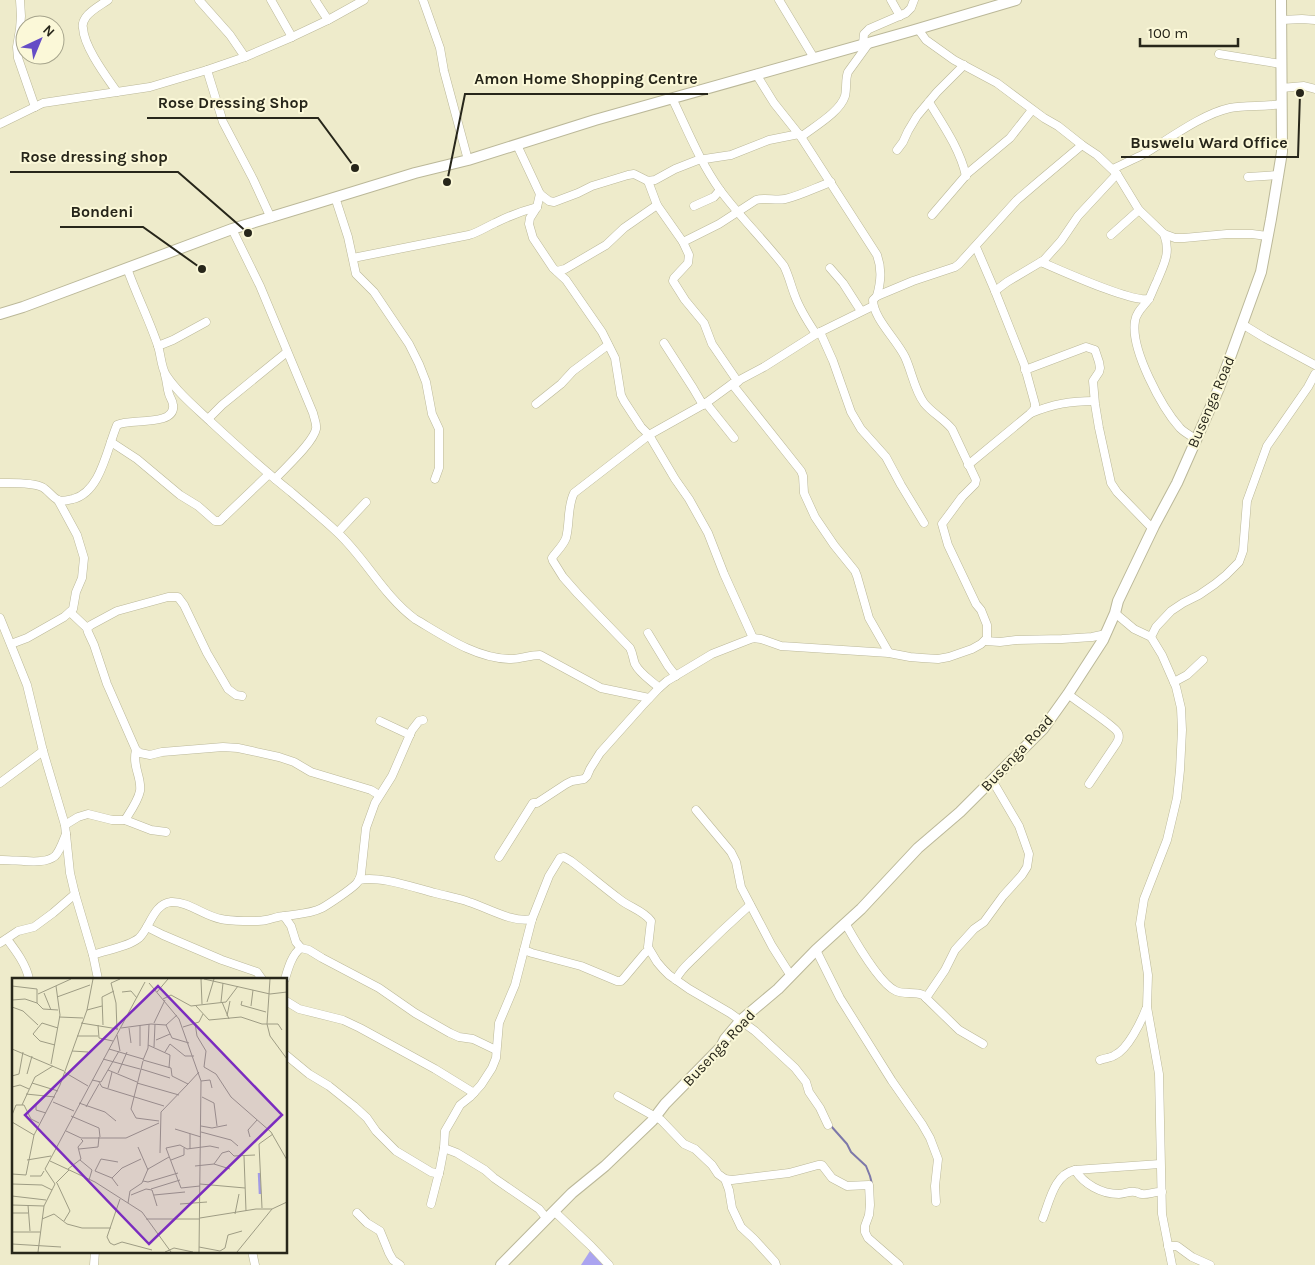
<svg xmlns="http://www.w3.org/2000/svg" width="1315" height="1265" font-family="Karla,sans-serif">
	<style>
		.forest { fill: #aba4f0 }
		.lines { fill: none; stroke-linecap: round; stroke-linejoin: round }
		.stream { stroke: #7d78a9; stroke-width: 2 }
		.street-casing { stroke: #bbb899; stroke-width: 9 }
		.secondary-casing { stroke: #bbb899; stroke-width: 12 }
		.street { stroke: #fff; stroke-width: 8 }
		.secondary { stroke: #fff; stroke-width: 10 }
		.labels { text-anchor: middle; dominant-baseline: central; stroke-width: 4; stroke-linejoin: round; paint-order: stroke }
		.street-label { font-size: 15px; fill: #27261a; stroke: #fbf8d8 }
		.inset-river { fill: none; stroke: #a29be6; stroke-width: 2.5 }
		.inset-road { fill: none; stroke: #9e9c84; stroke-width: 1 }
		.view { fill: #7b2cbf; fill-opacity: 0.15; stroke: #7b2cbf; stroke-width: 2.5 }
		.inset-edge { fill: none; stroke: #27261a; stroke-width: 2.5 }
		.leader { fill: none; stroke: #27261a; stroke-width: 2 }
		.callout-dot { fill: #27261a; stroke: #fbf8d8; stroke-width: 2 }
		.callout-label { font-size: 16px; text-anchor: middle; font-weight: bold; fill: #27261a; stroke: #fbf8d8; stroke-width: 4; stroke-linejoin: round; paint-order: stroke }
	</style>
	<rect width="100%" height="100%" fill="#eeebcb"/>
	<path class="forest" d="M590,1251L603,1265H581Z"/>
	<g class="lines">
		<path class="stream" d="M831,1126L847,1144L851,1152L866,1166L870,1176L872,1184"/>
		<defs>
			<g id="street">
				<path d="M20,0L21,16L20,29L17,47L18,58L35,107"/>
				<path d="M108,0C101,5 91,10 86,17C84,20 82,25 83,28C84,47 106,76 117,92"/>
				<path d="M199,0L230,35L245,57"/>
				<path d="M271,0L292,37"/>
				<path d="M315,0L328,20"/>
				<path d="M423,0L440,48L444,71L468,160"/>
				<path d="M779,0L814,58"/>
				<path d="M891,0L900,16"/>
				<path d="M1282,20L1302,19L1315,20"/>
				<path d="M918,29L926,40L954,60L997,83L1044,118L1058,126L1082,145L1097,155L1117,174L1139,210L1164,234L1175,238H1184L1227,234H1252L1267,236"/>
				<path d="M863,44L864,34L869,29L906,13L911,8L914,0"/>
				<path d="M1219,54L1281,64"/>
				<path d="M207,70L223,122L253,179L271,218"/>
				<path d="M756,74L774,103L801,137L877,255C882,269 881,281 877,296"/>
				<path d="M1281,88L1304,86L1315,89"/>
				<path d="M672,98C687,129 700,162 720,190C740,217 764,240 784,266C789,276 791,286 795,296C800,310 808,322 816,334"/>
				<path d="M929,102C943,125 960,149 966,176"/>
				<path d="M0,124L43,103L150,87L207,70L245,57L292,37L328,20L364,0"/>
				<path d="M801,137C815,126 840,112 845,96C847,88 845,79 848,72L869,43"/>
				<path d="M517,145L540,194L549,201L554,202L578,193L592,186L628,175L634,174L648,181L655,180L675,169L698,160L731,155L769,140L799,134"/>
				<path d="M897,150L903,142L908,131L917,116L937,92L964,65"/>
				<path d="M1113,169C1123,164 1134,159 1144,154C1169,139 1202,114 1230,108C1247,105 1264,107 1281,104"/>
				<path d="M1248,177L1279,175"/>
				<path d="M648,181L657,205L683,242L689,255L688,263L674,278L673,281L685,300L704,323L712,344L738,382"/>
				<path d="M540,194L537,207L530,218L529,224L533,238L553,268L566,280L602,332L615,358L621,395L624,401L641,427L649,435L675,479L689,499L708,533L724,574L753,638"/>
				<path d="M335,197L348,237L356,274L374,292L409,344L419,364L426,382L432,414L439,429V468L435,479"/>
				<path d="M694,206L714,197L720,190"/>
				<path d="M932,215L968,173L1010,138L1032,110"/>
				<path d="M232,229L260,286L313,413C314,418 317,424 316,429C313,443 285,468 275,479"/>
				<path d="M1164,234C1171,253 1164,264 1157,281C1154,287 1152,293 1149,299C1144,306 1136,312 1135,321C1130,349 1162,408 1180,428C1185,433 1191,436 1196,439"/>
				<path d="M1111,235L1139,210"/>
				<path d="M683,242L719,224L756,200C765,197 775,201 785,199C799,196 817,187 831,182"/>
				<path d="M353,258L469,235C479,232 486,227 495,223C509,216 522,211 537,207"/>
				<path d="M1041,262C1060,270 1132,303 1149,299"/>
				<path d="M127,268C136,294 149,319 158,346C161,355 161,367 166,375C178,393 195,407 211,422C237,446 263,470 291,492C306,505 322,518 337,532C366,559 383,595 415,619C444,636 475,658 509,659C519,660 528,655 540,655L601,688L649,698"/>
				<path d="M830,268L843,283L861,311"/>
				<path d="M557,271L565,269L606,245L624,228L657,205"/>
				<path d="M995,291L1007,282L1044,260L1061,241L1078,216L1117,174"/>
				<path d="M1242,324L1265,338L1315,365"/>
				<path d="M820,332L833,361L851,412L861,429L886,457L901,485L924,523"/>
				<path d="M664,343L693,388L703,405"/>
				<path d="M158,346L173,340L206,322"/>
				<path d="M1025,370L1086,347L1095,350L1099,362L1100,368L1099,372L1093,381L1095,404L1099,428L1111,483L1117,492L1152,528"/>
				<path d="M732,384L801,471L803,476L804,493L815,517L834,545L855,571L857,576L869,618L889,653"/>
				<path d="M706,403L734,438"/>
				<path d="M536,404L561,384L573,371L608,345"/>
				<path d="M1031,413C1054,404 1070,401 1094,401"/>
				<path d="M208,419L222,405L287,352"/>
				<path d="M111,442L137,459L180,495L198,506L215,521H220L224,517L269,474"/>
				<path d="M968,465L1031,413L1035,408V404L1024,364L995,291L976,247"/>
				<path d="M0,483C12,483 32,482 42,487C48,490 52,497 58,500C62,502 68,500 73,499C101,492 107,448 117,425C129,418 176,427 173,405C173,401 170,398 169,394C167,388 167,381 165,375"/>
				<path d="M338,532L366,502"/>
				<path d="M70,612L87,628"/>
				<path d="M1115,613L1134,629L1151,637"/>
				<path d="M0,618L27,685L43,751L65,825L70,873L75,894L93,955L98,979"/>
				<path d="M648,633L668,666L676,676"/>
				<path d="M986,641L1000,642L1016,640L1062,639L1092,637L1106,634"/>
				<path d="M11,644L27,638L64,617L73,609L76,592L82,578L84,558L77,535L58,500"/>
				<path d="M1174,682L1187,675L1203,660"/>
				<path d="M659,688C652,681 640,674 635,664C633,659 633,654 630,648L578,594L563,577L553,561L552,558C556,552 563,546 566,538C570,523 567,507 574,493L649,435L706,403L732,384L764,367L816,334L873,306"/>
				<path d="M1068,694C1076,701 1116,727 1118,733C1120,737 1118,741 1116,744L1089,784"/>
				<path d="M380,721L410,735"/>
				<path d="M136,750L140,753L150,755L162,752L223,747L238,748L279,757L294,762L311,772L371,790L379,795"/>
				<path d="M0,783L43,751"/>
				<path d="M696,810L731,852L736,862L741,887L772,946L791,976"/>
				<path d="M125,820C130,812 138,801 140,791C142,777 132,767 136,750L107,684L94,645L88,632L87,628L91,625L117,611L168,597H178L184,605L207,653L228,689L236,695L242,696"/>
				<path d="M65,825L78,817L88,814L112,820H125L151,830L166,832"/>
				<path d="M499,857L533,803H537L566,784L572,781L584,779L587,776L590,769L600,753L642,706L659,688L667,681L712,654L753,638L761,639L781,646L889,653L910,657L922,658L938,659L949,657L972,649L981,644L987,638V625L981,610L976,604L948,545L942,524L962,497L975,484L976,480L952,429C944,419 932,413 924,403C914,389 912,372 905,357C897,340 873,318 873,300L877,296L913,281L955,267L959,264L1017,200L1038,182L1082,145"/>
				<path d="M0,860C14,859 44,866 55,856C60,851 63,841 66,834"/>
				<path d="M359,880C379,875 415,888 435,893C446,896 458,898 469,902C488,908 512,923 532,919"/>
				<path d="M284,916L291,926L296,942L301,948L309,950L322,958L379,988L415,1013L450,1033L459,1037L473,1039L496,1050"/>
				<path d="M845,923C854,939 880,984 896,991C905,995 914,991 923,995L959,1030L983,1044"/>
				<path d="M147,927L163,935L222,960L257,972L262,979"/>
				<path d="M7,939C16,951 26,964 29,979"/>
				<path d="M0,943L18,931L34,927L53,913L75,894"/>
				<path d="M524,950L532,953L581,966L617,981H621L624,978L645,953L649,950"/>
				<path d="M816,950L840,998L892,1081L922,1124L930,1138L938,1159L935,1186L936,1202"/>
				<path d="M93,955C106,950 128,947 139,938C150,928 153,904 171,902C188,901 204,916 221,919C230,921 257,922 266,920C272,919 278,916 285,916C297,914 310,914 322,908C329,904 350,890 356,884C359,881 360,878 361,874L366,828L375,803L392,776L412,730L419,721L423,720"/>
				<path d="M285,979C288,969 292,954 301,948"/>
				<path d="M676,980C679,971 689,963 696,956C713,939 731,922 750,905"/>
				<path d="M926,998L945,970L955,950L974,929L984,922L1003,896L1022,875L1027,867L1029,854L1019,826L992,780"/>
				<path d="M286,1001L299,1009L343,1020L360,1028L435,1069L474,1093"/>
				<path d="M286,1055L309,1074L329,1086L354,1106L367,1118L376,1131L396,1151L431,1172L439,1174"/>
				<path d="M1100,1060C1105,1058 1111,1058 1115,1055C1128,1049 1141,1022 1146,1009"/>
				<path d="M618,1096L661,1120L684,1144L695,1149L712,1165L718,1174L725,1179L732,1180L789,1173L818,1165H822L832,1178L847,1186L869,1185L870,1205L869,1215L865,1226V1232L868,1238L899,1265"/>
				<path d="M1075,1170C1084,1184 1101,1194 1119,1194C1124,1194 1129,1191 1135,1192C1141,1192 1136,1194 1142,1194C1148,1195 1155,1191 1162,1192"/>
				<path d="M725,1179L729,1190L732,1208L741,1227L754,1239L775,1262L776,1265"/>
				<path d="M431,1204L440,1169L444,1148"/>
				<path d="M555,1212L591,1246L609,1265"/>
				<path d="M357,1213L367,1223L380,1231L389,1253L393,1260L400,1265"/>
				<path d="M1043,1218C1050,1200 1054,1175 1075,1170L1160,1164"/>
				<path d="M547,1219L539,1209L494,1178L485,1170L457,1153L444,1148L445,1131L452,1119L460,1105L470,1097L481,1085L492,1068L496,1058L499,1023L515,985L532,919L549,876L560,858L564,857L571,861C587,873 602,886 618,898C628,907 643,910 651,921L648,947L657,962L663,969L669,975L689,989L730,1013L755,1031L795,1068L806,1082L809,1092L820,1108L828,1125"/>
				<path d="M1168,1246H1177L1192,1257L1210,1265"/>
				<path d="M252,1251L255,1265"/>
				<path d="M94,1265L95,1251"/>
				<path d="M1172,1265L1162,1214L1159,1074L1147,1007L1148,975L1140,924L1144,899L1167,840L1177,798L1180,770L1182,730L1181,708L1176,687L1162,655L1151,637L1156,627L1171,611L1183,603L1199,595L1215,584L1226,575L1239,562L1243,551L1247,501L1267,446L1308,387L1315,374"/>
			</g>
			<g id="secondary">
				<path d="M0,314L23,307L232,229L314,204L415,173L468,160L595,120L911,31L1016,0"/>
				<path d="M501,1265L572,1193L605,1166L652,1121L665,1104L721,1047L725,1039L741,1020L778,989L816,950L861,909L918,848L960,812L1043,729L1068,694L1103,640L1115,613L1118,601L1154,526L1177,483L1219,388L1261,272L1271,219L1282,152L1281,0"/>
			</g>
		</defs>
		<use href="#street" class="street-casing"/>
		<use href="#secondary" class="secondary-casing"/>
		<use href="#street" class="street"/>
		<use href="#secondary" class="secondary"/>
	</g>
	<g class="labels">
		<g class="street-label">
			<text transform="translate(1211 402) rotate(-67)">Busenga Road</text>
			<text transform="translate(1017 753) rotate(-47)">Busenga Road</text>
			<text transform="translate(719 1048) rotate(-47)">Busenga Road</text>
		</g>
	</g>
	<g transform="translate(12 978)">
		<rect width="275" height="275" fill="#eeebcb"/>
		<path class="inset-river" d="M247,195L248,216"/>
		<path class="inset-road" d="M189,1L190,26M192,1L258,16L275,14M258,1L255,46L258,58L275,81M137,5L167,41L189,103L187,274M0,8L25,11V25L31,31L46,32M110,14L119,13L125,20M145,14L156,1M32,15L39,32M26,16L59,1M45,19L78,7M151,21L159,17L179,28L214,24L226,8M0,22L13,21L25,25M230,23L229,27L254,34M195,24L202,1M209,24L211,5M210,24L217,41M184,28L197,42L229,39L250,46H266L270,52M239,28L241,12M0,29L11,33L26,47M75,32L90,28M215,38L218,23M47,39L71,40M69,45L106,51M142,45L153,22M183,45L185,58L194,73L192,89L204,96L219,119L259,154L275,182M137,46L136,70L131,82L159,90L160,98L176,106L149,134L148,175M86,47L87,60L101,63M91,47L90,19L102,13M128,47V68M154,47L160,60L177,65M171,49L187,44L191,36M109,50L139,46L154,47L165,37M117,50L119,65M105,52L104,25L99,5L108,1M105,57L108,73M65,58H86M144,62L158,56M43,67L28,63L21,56L30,45L46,50M136,67L158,77L157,90M142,69L143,46M0,71L52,93M97,71L131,81M60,73L76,74M153,74L158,66L173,78H182M91,81L128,91M131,83L119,131L124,140L147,143M39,86L48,37L44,8M129,91L158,100M96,92L125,104M52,94L76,108M106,95L115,74M15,96L20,78M0,98L7,96L11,74M80,102L89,104L107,73M189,103L198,102L200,110M87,104L90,109L152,128M20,105L46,113M125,105L167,117M176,106L187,94M0,109L8,107L17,111M96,110L100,94M14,116L43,119M190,119L202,125L205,148M41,124L62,133M67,125L93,134L104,143M24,126V132L34,135M10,127L23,99L41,88M74,129L87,106M0,137L4,127H12L19,141L27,145M59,138L87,150L88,159M0,144L22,157M189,148L200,150L215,147M163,151L189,159M54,153L69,160H114L147,145M189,154L219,162L226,168M238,159L236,152L245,142M126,169L136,192M67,171L86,169L87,159M178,171V156M232,178L234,233M15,182L39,178M68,182L80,192L77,202M159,182L172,177V170M38,183L83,204L130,234L159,274M106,184L89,181L83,193L100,200L106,208M202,186L218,191M183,188L202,186L210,175L217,173L222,178L243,177M56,191L69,181L66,169L71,163L69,161M0,196L14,197L22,157L48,107L75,32L81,1M18,198H29L32,193M100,200L110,190L129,181M131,203L136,204L166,195M44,205L57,192M45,205L58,233L52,243M0,206L30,207L40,212M188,206L233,210M188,208L169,210L154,170L168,167L175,171L198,168L207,170M139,211L168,202M119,217L134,211L140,212L145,228M142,217L173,214M0,218L34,222M108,221L95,259L98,265L102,267L110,264L140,272M116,225L118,213L130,205L136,191L157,179M168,226L195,224M0,227L32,228M16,227L18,253M250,230L247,166L261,156M0,235H16M223,236L227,216M188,240L244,231H260L275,224M30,241L42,236L55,246L70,250H99M134,241H188M0,254H28M0,266L49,269M187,269L208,273L213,270L216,257L230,253M26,274L32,228L43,206L33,191L133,4M153,274L162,270L181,274M225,274L260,231"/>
		<path class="view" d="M146,8L270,137L137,266L13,137Z"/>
		<rect width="275" height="275" class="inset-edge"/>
	</g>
	<path class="leader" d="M447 182L465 94H708M355 168L318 118H147M1300 93L1298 157H1121M248 233L178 172H10M202 269L143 227H60"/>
	<g class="callout-dot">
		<circle cx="447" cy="182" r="5"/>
		<circle cx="355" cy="168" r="5"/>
		<circle cx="1300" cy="93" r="5"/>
		<circle cx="248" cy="233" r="5"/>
		<circle cx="202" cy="269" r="5"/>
	</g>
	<g class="callout-label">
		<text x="586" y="84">Amon Home Shopping Centre</text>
		<text x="233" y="108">Rose Dressing Shop</text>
		<text x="1209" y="148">Buswelu Ward Office</text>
		<text x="94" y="162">Rose dressing shop</text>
		<text x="102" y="217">Bondeni</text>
	</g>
	<g transform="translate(40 40) rotate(44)"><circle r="24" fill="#fbf8d8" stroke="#a6a48c"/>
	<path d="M0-4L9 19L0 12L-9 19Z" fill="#654dc6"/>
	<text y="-8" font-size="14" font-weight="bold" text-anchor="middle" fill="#27261a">N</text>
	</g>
	<path d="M1140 38v8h98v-8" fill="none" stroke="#27261a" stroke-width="2.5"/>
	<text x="1148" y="38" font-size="15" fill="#27261a" stroke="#fbf8d8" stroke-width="4" paint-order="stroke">100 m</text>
</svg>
